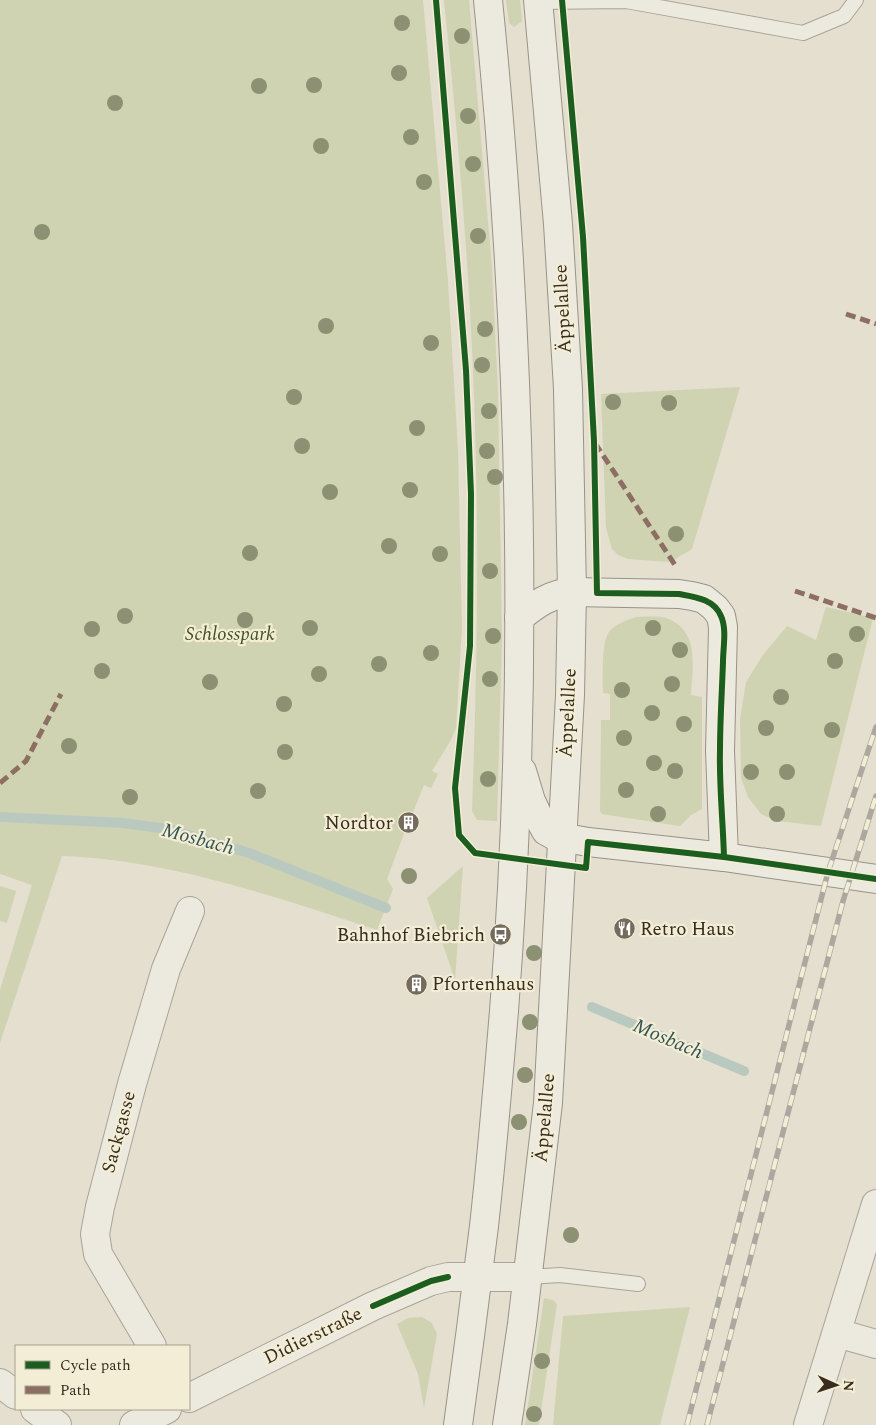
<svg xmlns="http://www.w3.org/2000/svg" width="876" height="1425" font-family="Spectral,serif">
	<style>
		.green { fill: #d0d3b1 }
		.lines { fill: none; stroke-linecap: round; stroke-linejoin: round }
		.stream { stroke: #b9c9c0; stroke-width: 10 }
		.lane-casing { stroke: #a9a497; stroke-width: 16 }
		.street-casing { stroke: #a9a497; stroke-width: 30 }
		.secondary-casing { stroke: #989387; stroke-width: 30 }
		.lane { stroke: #ece9df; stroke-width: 14 }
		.street { stroke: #ece9df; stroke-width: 28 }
		.secondary { stroke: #ece9df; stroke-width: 28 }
		.rail-casing { stroke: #aba89f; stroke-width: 5.5 }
		.rail { stroke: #f3edd5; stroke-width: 4; stroke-dasharray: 11; stroke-linecap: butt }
		.quiet { stroke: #8d6e63; stroke-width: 5; stroke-dasharray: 10 5; stroke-linecap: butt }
		.cycleway-casing { stroke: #f3edd5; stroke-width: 9 }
		.cycleway { stroke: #1b5e20; stroke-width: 6 }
		.tree { fill: #8b9172 }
		.labels { text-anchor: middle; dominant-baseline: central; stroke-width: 4.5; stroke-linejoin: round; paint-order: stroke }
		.street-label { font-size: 19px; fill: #372d1f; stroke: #f3edd5 }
		.park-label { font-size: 19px; font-style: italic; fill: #435227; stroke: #f3edd5 }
		.poi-label { font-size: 19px; fill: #372d1f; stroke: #f3edd5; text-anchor: end }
		.water-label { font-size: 20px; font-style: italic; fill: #305455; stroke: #f3edd5 }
	</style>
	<rect width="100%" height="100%" fill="#e4dfce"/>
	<g class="green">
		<path d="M0,0H423L448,281L458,450L462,627L456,728L451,740L432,771L438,774L431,788L424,785L412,815L419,818L412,834L405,831L387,879L393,889L377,930C275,897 171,860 62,856L0,1043V990L32,885L0,874Z"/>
		<path d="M444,0H469L492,268L498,391L502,639L497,821L477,820L472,811C476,695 479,579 476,464C473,309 460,154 444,0Z"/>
		<path d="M506,0H520L522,21L514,27L509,23Z"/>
		<path d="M740,387L692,549L670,562L628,559L618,555L612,549L606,528L601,394Z"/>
		<path d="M826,607L873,618L821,826L777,821L761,814L748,797L741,778L740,719L746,682L763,655L787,626L816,640Z"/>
		<path d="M636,617C646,617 662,615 671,620C700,634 692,670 691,695L702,697V809L691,815L680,826L608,815L602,814L600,811L601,720H610V694L603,693C603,679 601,642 609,632C615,624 627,620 636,617Z"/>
		<path d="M463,866L455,980L427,898Z"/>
		<path d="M0,886L16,891L7,923L0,921Z"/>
		<path d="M544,1298L553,1300L557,1304L539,1425H525Z"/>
		<path d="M690,1307L660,1425H553L563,1316Z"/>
		<path d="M422,1317L432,1323L437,1334L424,1408L418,1374L397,1324L408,1318Z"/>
	</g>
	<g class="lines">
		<g class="stream">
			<path d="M0,817L123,823L168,829L249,853L386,908"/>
			<path d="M592,1007L744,1071"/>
		</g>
		<defs>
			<g id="lane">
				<path d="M539,2L626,1L803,33L844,16L856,0"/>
				<path d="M528,1277L560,1275L638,1284"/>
			</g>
			<g id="street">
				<path d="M837,1333L876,1344"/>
				<path d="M152,1346L98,1254L95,1234L100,1207L132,1084L166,969L190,911"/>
				<path d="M0,1383L16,1395"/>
				<path d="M189,1398L373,1306L431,1281L448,1277H528"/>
				<path d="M35,1409L57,1425"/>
				<path d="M134,1425L167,1409"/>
				<path d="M808,1425L876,1204"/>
			</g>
			<g id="secondary">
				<path d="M519,618C536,604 550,594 572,592L679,594L692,596L704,599L715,608L721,616L723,627L720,751L724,857"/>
				<path d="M522,771L531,801L540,820L546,831L555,836L588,842L724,857L876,879"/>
				<path d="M458,1425C467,1359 476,1292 484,1226C492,1154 498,1083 504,1011C530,675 522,336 488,0"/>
				<path d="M507,1425L522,1324L548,1103L570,695L572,592L568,389L558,224L538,0"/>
			</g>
		</defs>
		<use href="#lane" class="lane-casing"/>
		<use href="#street" class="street-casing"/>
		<use href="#secondary" class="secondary-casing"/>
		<use href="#lane" class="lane"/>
		<use href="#street" class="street"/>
		<use href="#secondary" class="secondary"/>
		<defs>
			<g id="rail">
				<path d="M687,1425L828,872L876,727"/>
				<path d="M707,1425L843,901L876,796"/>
			</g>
		</defs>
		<use href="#rail" class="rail-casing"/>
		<use href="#rail" class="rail"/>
		<g class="quiet">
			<path d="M846,314L876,324"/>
			<path d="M595,443L675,565"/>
			<path d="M795,591L876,618"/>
			<path d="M0,783L26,761L61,694"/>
		</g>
		<defs>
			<g id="cycleway">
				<path d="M436,0L466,370L471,494L470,646L455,788L459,835L475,853L586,868L588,842L724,857L876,879"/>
				<path d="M562,0L583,237L594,441L597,593L679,594C695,597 714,599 721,616C727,629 723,648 723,662C722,691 720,721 720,750C719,785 723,821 724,857"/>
				<path d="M373,1306L431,1281L448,1277"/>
			</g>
		</defs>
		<use href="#cycleway" class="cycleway-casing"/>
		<use href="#cycleway" class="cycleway"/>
	</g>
	<g class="tree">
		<circle cx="402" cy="23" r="8"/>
		<circle cx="462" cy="36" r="8"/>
		<circle cx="399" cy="73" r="8"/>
		<circle cx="314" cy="85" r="8"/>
		<circle cx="259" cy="86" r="8"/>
		<circle cx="115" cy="103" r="8"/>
		<circle cx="468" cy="116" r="8"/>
		<circle cx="411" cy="137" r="8"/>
		<circle cx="321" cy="146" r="8"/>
		<circle cx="473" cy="164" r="8"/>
		<circle cx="424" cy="182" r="8"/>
		<circle cx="42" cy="232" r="8"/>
		<circle cx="478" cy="236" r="8"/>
		<circle cx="326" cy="326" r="8"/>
		<circle cx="485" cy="329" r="8"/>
		<circle cx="431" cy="343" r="8"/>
		<circle cx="482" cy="365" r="8"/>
		<circle cx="294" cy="397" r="8"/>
		<circle cx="613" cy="402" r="8"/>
		<circle cx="669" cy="403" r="8"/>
		<circle cx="489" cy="411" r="8"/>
		<circle cx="417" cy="428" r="8"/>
		<circle cx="302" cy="446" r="8"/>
		<circle cx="487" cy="451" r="8"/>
		<circle cx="495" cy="477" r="8"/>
		<circle cx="410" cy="490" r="8"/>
		<circle cx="330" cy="492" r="8"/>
		<circle cx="676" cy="534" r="8"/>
		<circle cx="389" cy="546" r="8"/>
		<circle cx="250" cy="553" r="8"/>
		<circle cx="440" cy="554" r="8"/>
		<circle cx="490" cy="571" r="8"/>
		<circle cx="125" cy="616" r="8"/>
		<circle cx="245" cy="620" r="8"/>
		<circle cx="310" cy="628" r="8"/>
		<circle cx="653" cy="628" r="8"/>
		<circle cx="92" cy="629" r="8"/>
		<circle cx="857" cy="634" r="8"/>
		<circle cx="493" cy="636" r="8"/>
		<circle cx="680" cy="650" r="8"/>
		<circle cx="431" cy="653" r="8"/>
		<circle cx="835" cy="661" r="8"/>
		<circle cx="379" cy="664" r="8"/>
		<circle cx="102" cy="671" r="8"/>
		<circle cx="319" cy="674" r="8"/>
		<circle cx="490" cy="679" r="8"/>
		<circle cx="210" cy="682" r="8"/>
		<circle cx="672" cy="684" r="8"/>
		<circle cx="622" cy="690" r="8"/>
		<circle cx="781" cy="697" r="8"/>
		<circle cx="284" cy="704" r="8"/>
		<circle cx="652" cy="713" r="8"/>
		<circle cx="684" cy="724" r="8"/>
		<circle cx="766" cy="728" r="8"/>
		<circle cx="832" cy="730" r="8"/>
		<circle cx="624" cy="738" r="8"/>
		<circle cx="69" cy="746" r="8"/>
		<circle cx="285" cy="752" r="8"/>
		<circle cx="654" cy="763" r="8"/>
		<circle cx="675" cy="771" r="8"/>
		<circle cx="751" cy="772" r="8"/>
		<circle cx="787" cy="772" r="8"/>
		<circle cx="488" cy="779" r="8"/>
		<circle cx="626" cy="790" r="8"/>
		<circle cx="258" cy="791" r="8"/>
		<circle cx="130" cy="797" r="8"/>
		<circle cx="658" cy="814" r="8"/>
		<circle cx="777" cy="814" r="8"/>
		<circle cx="409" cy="876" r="8"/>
		<circle cx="534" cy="953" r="8"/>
		<circle cx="530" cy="1022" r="8"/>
		<circle cx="525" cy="1075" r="8"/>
		<circle cx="519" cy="1122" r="8"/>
		<circle cx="571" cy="1235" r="8"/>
		<circle cx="542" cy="1361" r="8"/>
		<circle cx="534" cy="1414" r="8"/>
	</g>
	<defs>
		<symbol id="building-disc" viewBox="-11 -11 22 22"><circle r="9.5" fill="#746b5c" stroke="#f3edd5"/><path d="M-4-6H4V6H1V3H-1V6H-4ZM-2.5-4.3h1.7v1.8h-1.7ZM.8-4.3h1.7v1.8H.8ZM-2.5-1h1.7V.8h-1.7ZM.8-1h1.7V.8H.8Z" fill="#fff"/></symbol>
		<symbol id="restaurant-disc" viewBox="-11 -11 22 22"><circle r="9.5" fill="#746b5c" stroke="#f3edd5"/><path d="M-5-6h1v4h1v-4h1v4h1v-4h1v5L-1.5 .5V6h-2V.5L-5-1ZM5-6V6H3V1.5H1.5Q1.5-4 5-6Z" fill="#fff"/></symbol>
		<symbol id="bus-disc" viewBox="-11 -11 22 22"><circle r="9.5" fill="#746b5c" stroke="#f3edd5"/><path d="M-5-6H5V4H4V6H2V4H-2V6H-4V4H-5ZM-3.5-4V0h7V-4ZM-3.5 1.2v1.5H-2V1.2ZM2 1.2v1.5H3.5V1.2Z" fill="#fff"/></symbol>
	</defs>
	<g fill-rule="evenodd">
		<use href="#building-disc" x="396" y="810" width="25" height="25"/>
		<use href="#restaurant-disc" x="612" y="916" width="25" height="25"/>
		<use href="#bus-disc" x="488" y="922" width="25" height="25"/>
		<use href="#building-disc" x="404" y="972" width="25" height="25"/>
	</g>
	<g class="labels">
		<g class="street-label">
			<text transform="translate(563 309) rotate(-93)">Äppelallee</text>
			<text transform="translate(568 713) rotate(-87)">Äppelallee</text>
			<text transform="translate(545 1118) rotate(-85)">Äppelallee</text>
			<text transform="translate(119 1132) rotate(-75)">Sackgasse</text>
			<text transform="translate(313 1336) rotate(-26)">Didierstraße</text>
		</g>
		<g class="park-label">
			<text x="230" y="634">Schlosspark</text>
		</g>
		<g class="poi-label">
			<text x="393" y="823">Nordtor</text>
			<text x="640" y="929" text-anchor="start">Retro Haus</text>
			<text x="485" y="935">Bahnhof Biebrich</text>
			<text x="432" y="984" text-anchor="start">Pfortenhaus</text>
		</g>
		<g class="water-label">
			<text transform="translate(198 839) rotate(15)">Mosbach</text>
			<text transform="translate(668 1039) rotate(23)">Mosbach</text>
		</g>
	</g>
	<rect x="15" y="1345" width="175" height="65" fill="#f3edd5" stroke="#a8a08c"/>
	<rect x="25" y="1361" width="25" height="8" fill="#1b5e20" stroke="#a8a08c"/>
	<text x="60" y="1370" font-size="15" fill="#372d1f">Cycle path</text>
	<rect x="25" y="1386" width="25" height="8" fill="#8d6e63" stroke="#a8a08c"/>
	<text x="60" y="1395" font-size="15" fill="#372d1f">Path</text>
	<g transform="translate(836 1385) rotate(93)" stroke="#f3edd5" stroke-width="4" paint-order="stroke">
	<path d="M0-4L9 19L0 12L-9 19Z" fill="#372d1f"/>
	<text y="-8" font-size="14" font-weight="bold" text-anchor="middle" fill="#372d1f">N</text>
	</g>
</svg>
